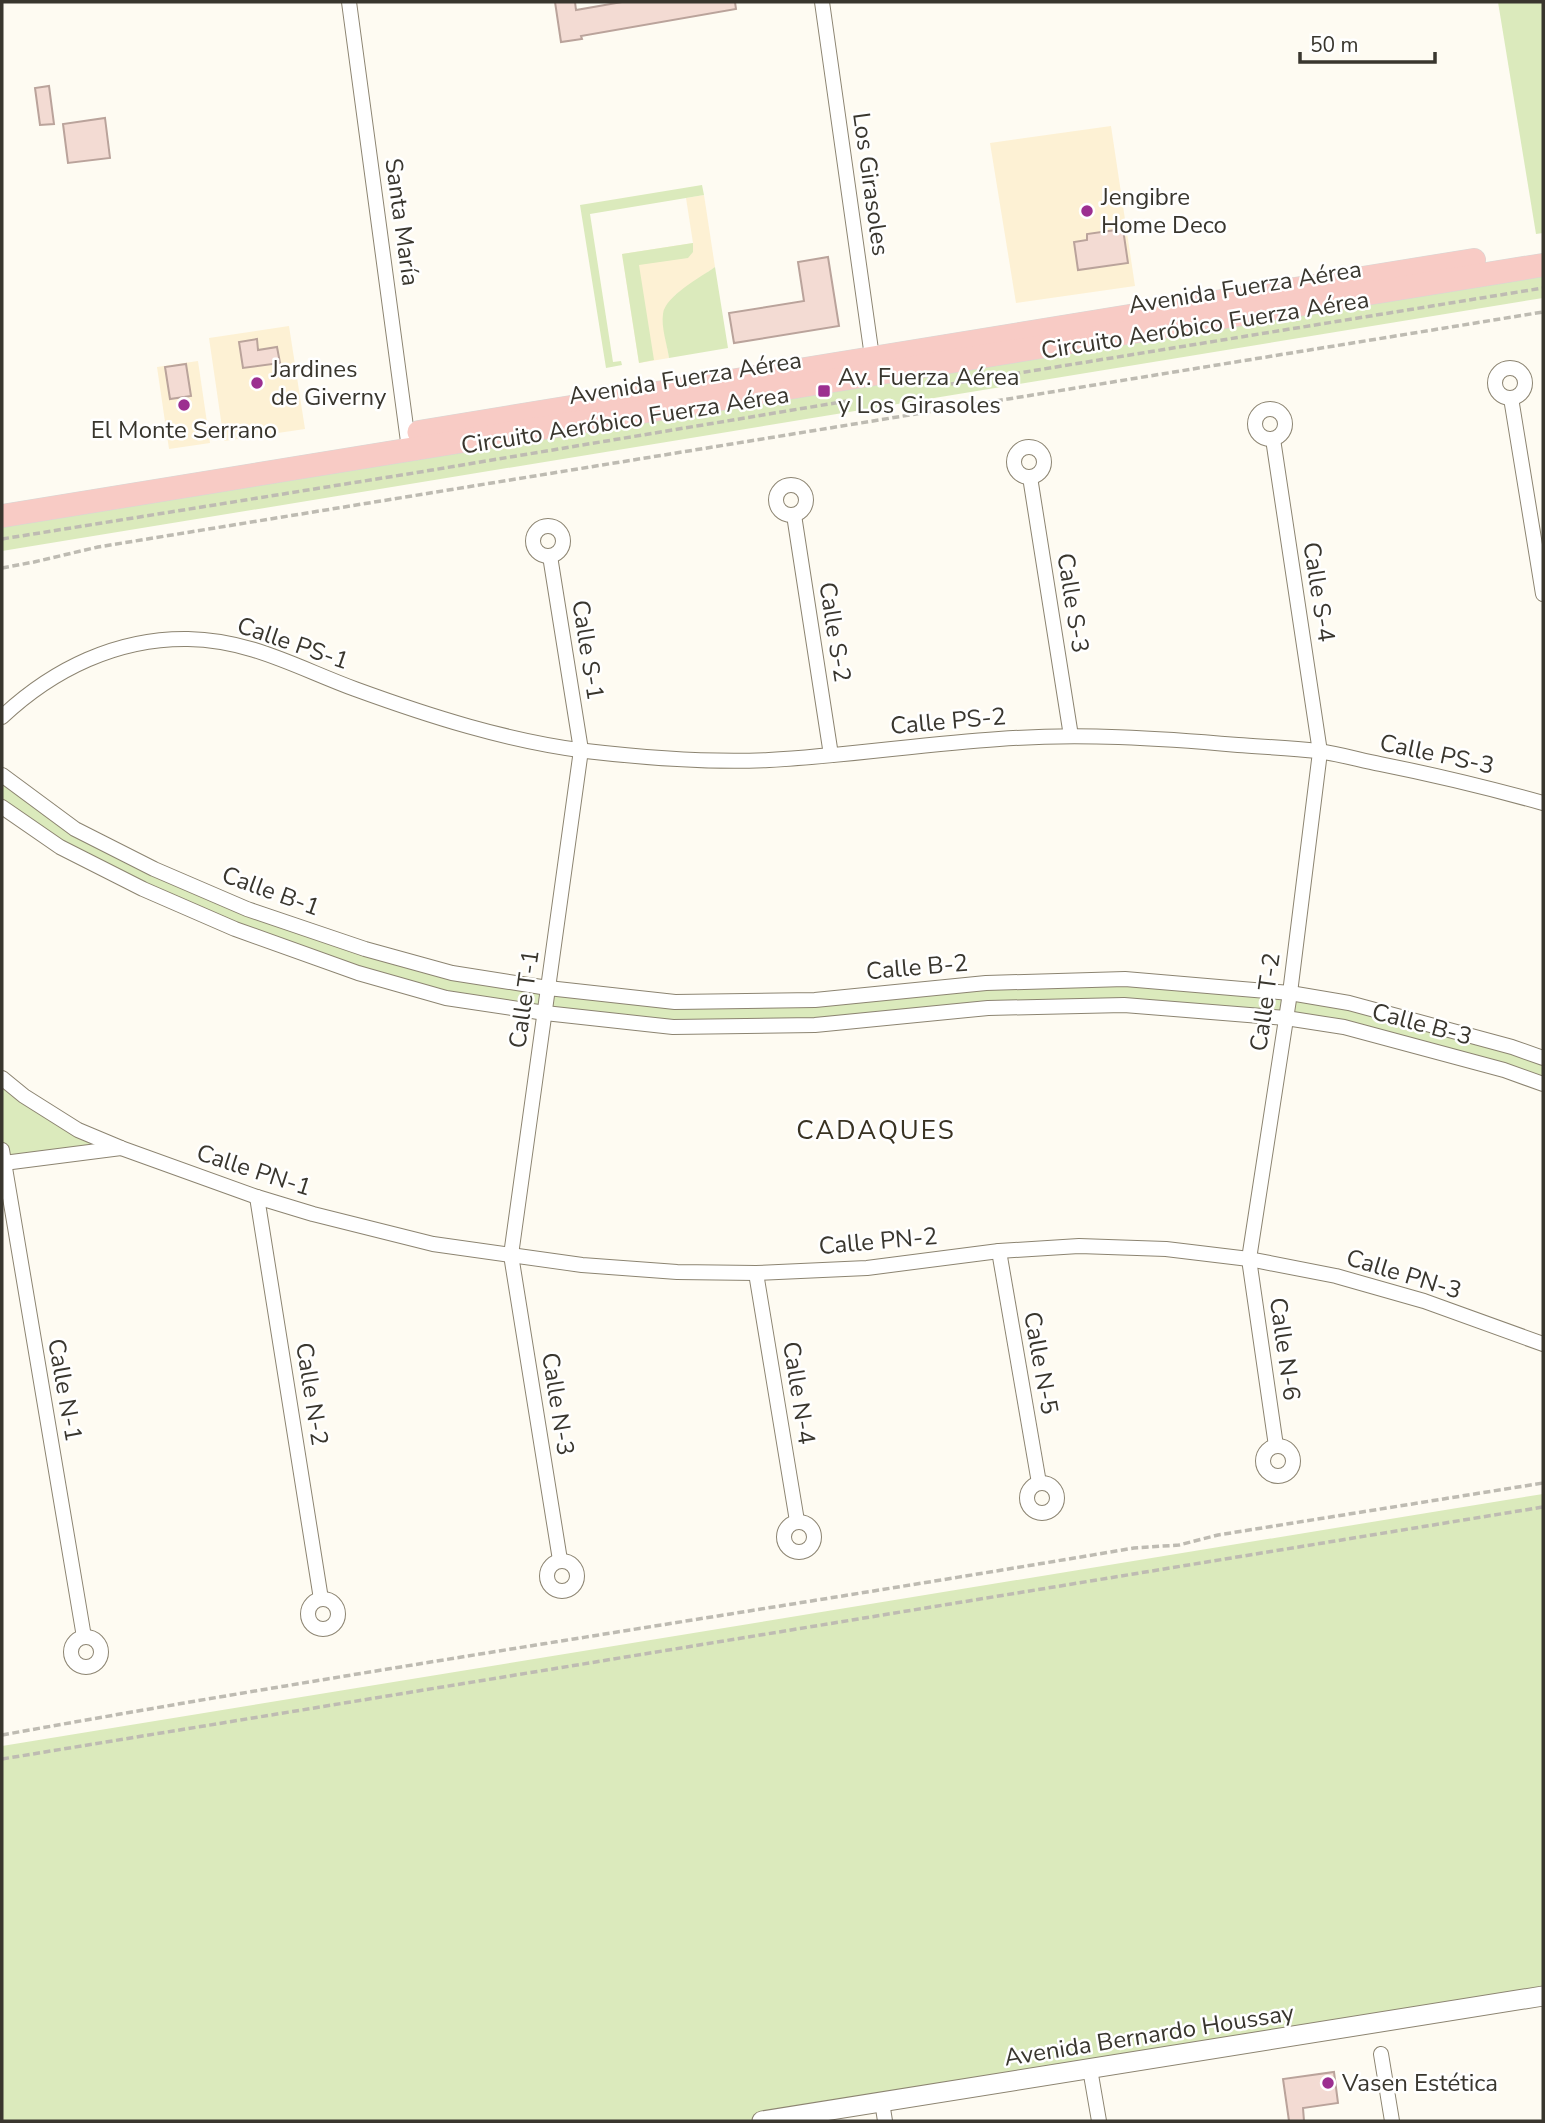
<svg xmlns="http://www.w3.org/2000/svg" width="1545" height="2123" font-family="'Nunito Sans',sans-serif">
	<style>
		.built { fill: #fdf1d4 }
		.green { fill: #dbeabc }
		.building { fill: #f3dbd3; stroke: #baa39b; stroke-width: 2 }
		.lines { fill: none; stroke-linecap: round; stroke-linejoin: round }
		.street-casing { stroke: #8c8471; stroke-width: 16 }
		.secondary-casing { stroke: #8c8471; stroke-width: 21 }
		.primary-casing { stroke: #d7d7d5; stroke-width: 24 }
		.path { stroke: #bebbb2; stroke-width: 3.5; stroke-dasharray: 7 3.5; stroke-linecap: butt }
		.street { stroke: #fff; stroke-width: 14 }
		.secondary { stroke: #fff; stroke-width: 19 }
		.primary { stroke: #f8cbc5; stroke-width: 23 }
		.poi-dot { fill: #9c2f90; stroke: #fff; stroke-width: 2.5 }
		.labels { text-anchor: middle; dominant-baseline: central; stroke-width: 5; stroke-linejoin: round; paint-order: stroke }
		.street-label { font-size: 24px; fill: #39362e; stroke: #fff }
		.poi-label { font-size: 24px; fill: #39362e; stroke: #fff; text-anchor: start }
		.neighbourhood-label { font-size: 26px; letter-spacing: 2px; fill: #393221; stroke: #fff }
	</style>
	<rect width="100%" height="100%" fill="#fefbf2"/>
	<g class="built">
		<path d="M1111,126L1135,286L1016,303L990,143Z"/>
		<path d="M704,195L715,267L675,295L663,322L669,358L639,363L622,254L693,243L686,198Z"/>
		<path d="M289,326L305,429L224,441L209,338Z"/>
		<path d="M198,361L210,443L169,449L157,367Z"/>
	</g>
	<g class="green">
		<path d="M1498,2H1543V233L1536,234Z"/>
		<path d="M702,185L704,195L590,214L613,362L621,361L622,365L606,368L580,205Z"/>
		<path d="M693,243V252L688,258L639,265L654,360L639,363L622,254Z"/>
		<path d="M715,267L728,348L669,358C667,344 661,327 663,314C665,296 701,277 715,267Z"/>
		<path d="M1543,270V298L2,551V522Z"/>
		<path d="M2,775L75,829L247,909L452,973L675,1002L1125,979L1290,993L1543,1058V1084L1344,1027L1124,1005L673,1027L446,998L143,889L2,807Z"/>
		<path d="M2,1078L121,1148L4,1163L2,1150Z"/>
		<path d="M1543,1494V1996L762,2121H2V1746Z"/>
	</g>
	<g class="building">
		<path d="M555,2H575L576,10L622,2H735L736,9L581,36L582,39L561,42Z"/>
		<path d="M49,86L54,124L40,125L35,88Z"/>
		<path d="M105,118L110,158L68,163L63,124Z"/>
		<path d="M1123,229L1128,263L1078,270L1074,242L1087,240V234Z"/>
		<path d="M828,257L839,326L734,343L729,313L804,301L798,262Z"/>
		<path d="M257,339L258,350L277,347L280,363L243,368L239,342Z"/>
		<path d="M186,364L191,396L170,399L165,367Z"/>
		<path d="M1334,2072L1338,2103L1303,2108L1304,2121H1289L1283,2079Z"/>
	</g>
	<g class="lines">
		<defs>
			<g id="street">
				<path d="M349,2L409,449"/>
				<path d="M822,2L873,364"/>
				<circle cx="1510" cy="383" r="15"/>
				<path d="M1511,398L1543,594"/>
				<circle cx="1270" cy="424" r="15"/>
				<path d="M1273,439L1320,752L1290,993L1249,1259L1276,1446"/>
				<circle cx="1029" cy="462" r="15"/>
				<path d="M1030,477L1071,736"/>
				<circle cx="791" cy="500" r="15"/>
				<path d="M794,515L831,755"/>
				<circle cx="548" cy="541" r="15"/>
				<path d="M550,556L581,750L511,1255L560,1560"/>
				<path d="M2,717C53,669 117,638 188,639C251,640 298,668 355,689C429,716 507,741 586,751C646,758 708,763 769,760C846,756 922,744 999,739C1079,733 1159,738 1238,745C1265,747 1291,748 1318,751C1339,754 1360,760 1380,764C1435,775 1489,788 1543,803"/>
				<path d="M2,775L75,829L154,869L247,909L365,949L452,973L548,988L675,1002L815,1000L986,983L1125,979L1290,993L1349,1003L1512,1047L1543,1058"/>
				<path d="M2,807L60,847L143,889L235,929L358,973L446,998L545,1013L673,1027L815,1025L988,1008L1124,1005L1286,1018L1344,1027L1504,1070L1543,1084"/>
				<path d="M2,1078L24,1096L78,1130L121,1148L257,1197L313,1214L433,1244L582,1265L677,1272L756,1273L867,1268L999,1251L1079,1246L1166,1249L1249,1259L1336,1276L1424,1301L1543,1344"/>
				<path d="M2,1150L84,1637"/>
				<path d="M4,1163L121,1148"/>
				<path d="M257,1197L321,1599"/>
				<path d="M999,1251L1039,1483"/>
				<path d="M756,1273L797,1521"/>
				<circle cx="1278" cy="1461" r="15"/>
				<circle cx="1042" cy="1498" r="15"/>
				<circle cx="799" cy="1537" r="15"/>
				<circle cx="562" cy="1576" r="15"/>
				<circle cx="323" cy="1614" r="15"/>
				<circle cx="86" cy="1652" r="15"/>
				<path d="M1381,2054L1392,2121"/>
				<path d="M1090,2069L1099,2121"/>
				<path d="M882,2102L885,2121"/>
			</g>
			<path id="secondary" d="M762,2121L1543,1996"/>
			<g id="primary">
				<path d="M419,432L1474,260"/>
				<path d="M2,516L1543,265"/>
			</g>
		</defs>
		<use href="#street" class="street-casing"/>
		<use href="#secondary" class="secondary-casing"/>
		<use href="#primary" class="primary-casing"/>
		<g class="path">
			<path d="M951,384L1543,288"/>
			<path d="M2,539L414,473L847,401"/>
			<path d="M2,568L34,562L98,547L1543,312"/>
			<path d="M2,1735C378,1667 756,1612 1134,1548L1179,1545L1218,1535L1543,1483"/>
			<path d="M2,1759L1543,1507"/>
		</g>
		<use href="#street" class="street"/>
		<use href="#secondary" class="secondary"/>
		<use href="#primary" class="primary"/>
	</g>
	<g class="poi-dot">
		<circle cx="1087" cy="211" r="7"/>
		<circle cx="257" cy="383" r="7"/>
		<rect x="817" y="384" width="14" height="14" rx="3.5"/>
		<circle cx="184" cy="405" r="7"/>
		<circle cx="1328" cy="2083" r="7"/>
	</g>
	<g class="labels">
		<g class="street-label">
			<text transform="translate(871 184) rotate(82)">Los Girasoles</text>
			<text transform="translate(402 222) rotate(82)">Santa María</text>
			<text transform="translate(1245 287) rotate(-9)">Avenida Fuerza Aérea</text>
			<text transform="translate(1205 325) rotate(-9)">Circuito Aeróbico Fuerza Aérea</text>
			<text transform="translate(685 378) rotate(-9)">Avenida Fuerza Aérea</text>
			<text transform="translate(625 420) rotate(-9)">Circuito Aeróbico Fuerza Aérea</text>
			<text transform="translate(1319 592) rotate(81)">Calle S-4</text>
			<text transform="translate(1073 603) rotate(81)">Calle S-3</text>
			<text transform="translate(835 632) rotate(81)">Calle S-2</text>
			<text transform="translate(293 643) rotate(19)">Calle PS-1</text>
			<text transform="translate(588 650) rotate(81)">Calle S-1</text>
			<text transform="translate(948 721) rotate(-5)">Calle PS-2</text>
			<text transform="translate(1437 754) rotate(12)">Calle PS-3</text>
			<text transform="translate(271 891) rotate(20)">Calle B-1</text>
			<text transform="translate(917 967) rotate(-5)">Calle B-2</text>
			<text transform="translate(524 999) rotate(-82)">Calle T-1</text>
			<text transform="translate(1265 1002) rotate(-82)">Calle T-2</text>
			<text transform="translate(1422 1024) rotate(15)">Calle B-3</text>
			<text transform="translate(254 1170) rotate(18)">Calle PN-1</text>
			<text transform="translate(878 1241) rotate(-5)">Calle PN-2</text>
			<text transform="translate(1404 1274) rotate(17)">Calle PN-3</text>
			<text transform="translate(1285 1349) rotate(82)">Calle N-6</text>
			<text transform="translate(1041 1363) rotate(80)">Calle N-5</text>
			<text transform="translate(65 1390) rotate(80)">Calle N-1</text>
			<text transform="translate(799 1393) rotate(81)">Calle N-4</text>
			<text transform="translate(312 1394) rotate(81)">Calle N-2</text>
			<text transform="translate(558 1404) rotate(81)">Calle N-3</text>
			<text transform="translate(1149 2035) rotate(-9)">Avenida Bernardo Houssay</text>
		</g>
		<g class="poi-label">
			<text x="1101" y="197">Jengibre<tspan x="1101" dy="28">Home Deco</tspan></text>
			<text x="271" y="369">Jardines<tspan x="271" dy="28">de Giverny</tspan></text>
			<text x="838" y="377">Av. Fuerza Aérea<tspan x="838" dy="28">y Los Girasoles</tspan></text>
			<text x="184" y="430" text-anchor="middle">El Monte Serrano</text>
			<text x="1342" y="2083">Vasen Estética</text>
		</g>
		<g class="neighbourhood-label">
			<text x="876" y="1130">CADAQUES</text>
		</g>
	</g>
	<rect width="1545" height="2123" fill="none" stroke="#39362e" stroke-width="7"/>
	<path d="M1300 52v10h135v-10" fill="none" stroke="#39362e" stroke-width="3.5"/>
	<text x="1310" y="52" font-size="21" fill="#39362e" stroke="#ffffff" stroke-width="5" paint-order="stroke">50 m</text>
</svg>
